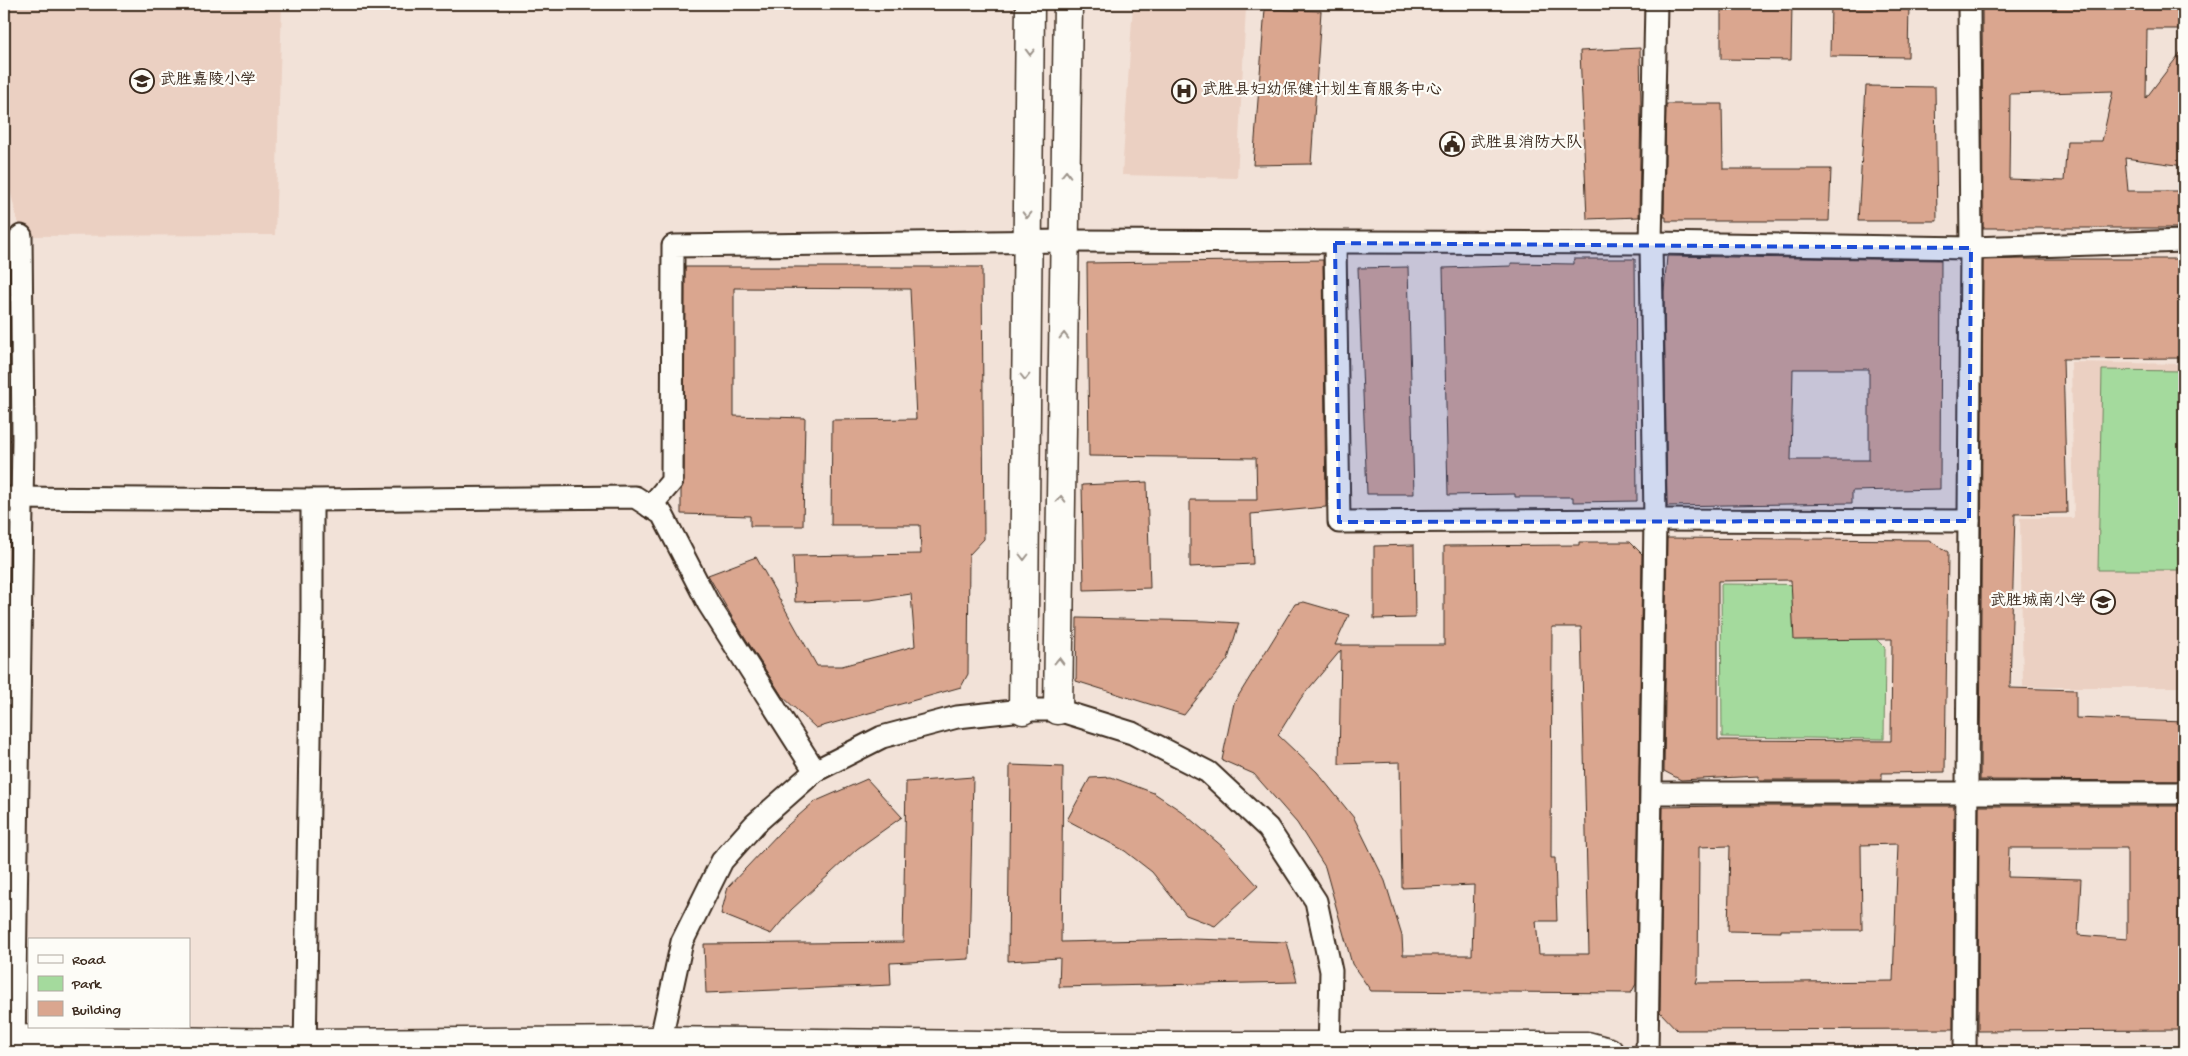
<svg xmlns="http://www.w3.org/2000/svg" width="2188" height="1056" font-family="'Gochi Hand','LXGW WenKai TC',sans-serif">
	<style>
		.built { fill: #ebd0c2 }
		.green { fill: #a4da9d; stroke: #70825e }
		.building { fill: #daa68f; stroke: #3b2a1e; fill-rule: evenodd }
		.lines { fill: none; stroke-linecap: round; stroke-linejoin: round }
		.minor-casing { stroke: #3b2a1e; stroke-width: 25 }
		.major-casing { stroke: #3b2a1e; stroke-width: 31 }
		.minor { stroke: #fdfcf7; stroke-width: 21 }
		.major { stroke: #fdfcf7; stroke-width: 28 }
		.oneway { stroke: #9c938a }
		.marked { fill: #1d4ed8; fill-opacity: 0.2; stroke: #1d4ed8; stroke-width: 4; stroke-dasharray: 10 6; stroke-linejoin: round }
		.labels { text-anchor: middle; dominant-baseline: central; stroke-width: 4.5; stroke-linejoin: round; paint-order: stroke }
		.poi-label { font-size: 16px; fill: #3b2a1e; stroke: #fdfcf7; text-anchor: start }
	</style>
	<rect width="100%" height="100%" fill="#f2e2d8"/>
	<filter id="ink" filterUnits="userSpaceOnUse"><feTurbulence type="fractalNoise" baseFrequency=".02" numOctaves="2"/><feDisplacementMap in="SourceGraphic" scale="10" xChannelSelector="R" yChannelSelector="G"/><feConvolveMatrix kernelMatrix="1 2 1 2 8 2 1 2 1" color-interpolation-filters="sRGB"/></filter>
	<g filter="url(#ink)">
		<g class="built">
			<path d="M4,4H282L275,235L21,236L7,177H4Z"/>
			<path d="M1133,4L1246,8L1237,178L1122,175Z"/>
			<path d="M2071,362L2184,364V687H2023L2020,518H2074Z"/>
		</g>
		<g class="green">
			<path d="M2102,370L2184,371V570H2098Z"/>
			<path d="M1721,584L1874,585L1875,638L1885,648L1884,739L1722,737Z"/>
		</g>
		<g class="building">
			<path d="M1721,4H1792L1791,60L1721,59Z"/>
			<path d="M1831,4H1909L1908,57L1830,56Z"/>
			<path d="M1982,4H2184V29H2147L2146,98L2184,48V166L2125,158L2128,191H2184V228H1983ZM2113,91L2102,141H2067L2064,181L2009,179L2010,94Z"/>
			<path d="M1265,9L1321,11L1311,164L1253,165Z"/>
			<path d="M1640,48L1641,104L1639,217L1587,219L1580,51Z"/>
			<path d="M1866,86L1935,87L1937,221H1858Z"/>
			<path d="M1666,104H1722L1723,169H1831L1829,221H1666V217H1664Z"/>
			<path d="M1667,256L1941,260L1940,489L1852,491V503L1667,506L1664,292ZM1793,369H1869V460H1791Z"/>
			<path d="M1574,259H1635L1637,501L1573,502V497H1515V494L1448,495L1443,268L1511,266V263L1574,264Z"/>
			<path d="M2023,259H2184V358L2063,359L2067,513L2015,514L2010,688L2076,690V718L2184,722V781L1980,780L1983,260Z"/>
			<path d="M1323,260L1326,507L1251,514L1253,564L1190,567V500H1257L1256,458L1089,456L1087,263Z"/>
			<path d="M685,267H982L984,539L969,555L968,674L961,687L816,728L782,696L732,617L708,575L756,557L817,666H842L915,646L911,594L870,600L795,602L793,556L921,554L920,525H831L832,420L916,419L910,289L734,288V416L805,418L803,526H750V516L681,514V490L684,481Z"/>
			<path d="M1408,267L1414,494H1367L1358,268Z"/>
			<path d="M1147,482L1150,588L1084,590L1082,485Z"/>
			<path d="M1667,538L1929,540L1948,552L1945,772L1882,773V780H1759V776L1681,780L1664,771ZM1791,580L1794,640L1892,639L1891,741L1718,740V581Z"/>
			<path d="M1579,542H1630L1642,554L1636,984L1631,993L1371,991L1352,964L1325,867L1297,823L1254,774L1222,760L1234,703L1295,604L1304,602L1349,615L1335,645H1444V546L1579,545ZM1552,627H1581L1589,954H1539L1536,921H1557L1555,858H1551ZM1341,650L1339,764L1400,762L1402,888L1474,885L1472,955H1403L1402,936L1385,881L1354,818L1317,772L1278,735L1301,698Z"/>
			<path d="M1414,545L1415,618L1374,619V546Z"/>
			<path d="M1077,618L1206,621L1239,623L1228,659L1184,715L1076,681Z"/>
			<path d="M1010,765L1063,767L1061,942L1193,939L1287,942L1297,982L1059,987L1060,958L1008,961Z"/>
			<path d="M973,777L969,959L890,963L891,985L706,993L704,944L903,942L906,782Z"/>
			<path d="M1111,777L1154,793L1181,811L1224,848L1258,886L1215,926L1186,915L1152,872L1125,851L1067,820L1090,778Z"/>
			<path d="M867,779L902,817L857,849L791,910L771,934L721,914L728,887L780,832L814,802Z"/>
			<path d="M1727,806H1954L1953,1029L1677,1030L1660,1012L1663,807L1729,806ZM1898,844L1893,981L1696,983L1698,976L1699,847L1730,846L1728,931L1781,932V930H1862L1861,845Z"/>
			<path d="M2184,806V1030L1978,1031L1979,806ZM2009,848H2127V939L2078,935L2081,879L2008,877Z"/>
		</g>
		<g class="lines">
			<defs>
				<g id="minor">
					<path d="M1335,243L1339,522L1655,520L1969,521"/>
					<path d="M4,498L312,500L635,497L662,514L708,603L815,771"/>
					<path d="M650,507L672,481L673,246L1065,241L1651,243L1971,248L2184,241"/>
					<path d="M1652,793H2184"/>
					<path d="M14,1052L23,439L21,236"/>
					<path d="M305,1052L312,617V500"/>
					<path d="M658,1052L682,942L722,861L755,824L815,771L882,737L957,717L1023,710H1058L1132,733L1208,772L1268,828L1316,901L1331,971L1329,1052"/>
					<path d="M1647,1052L1655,520L1651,243L1656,4"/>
					<path d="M1965,1052L1971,248L1969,4"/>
				</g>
				<g id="major">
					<path d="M1023,710L1030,4"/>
					<path d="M1058,710L1068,4"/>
					<path d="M4,1039L305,1043L660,1041L1064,1046H1587L1609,1052"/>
				</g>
			</defs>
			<use href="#minor" class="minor-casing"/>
			<use href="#major" class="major-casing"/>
			<use href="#minor" class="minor"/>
			<use href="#major" class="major"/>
		</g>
		<defs><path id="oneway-chevron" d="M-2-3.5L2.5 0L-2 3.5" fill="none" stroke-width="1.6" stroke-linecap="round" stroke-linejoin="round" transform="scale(1.25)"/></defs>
		<g class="oneway">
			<use href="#oneway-chevron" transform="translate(1030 52) rotate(91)"/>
			<use href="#oneway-chevron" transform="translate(1066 174) rotate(-89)"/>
			<use href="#oneway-chevron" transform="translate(1027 215) rotate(91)"/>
			<use href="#oneway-chevron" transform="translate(1064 336) rotate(-89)"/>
			<use href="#oneway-chevron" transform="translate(1025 377) rotate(90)"/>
			<use href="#oneway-chevron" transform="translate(1061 499) rotate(-89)"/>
			<use href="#oneway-chevron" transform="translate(1024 557) rotate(90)"/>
			<use href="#oneway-chevron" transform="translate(1059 661) rotate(-89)"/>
		</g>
	</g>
	<path class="marked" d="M1335,243L1971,248L1969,521L1339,522Z"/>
	<defs>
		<symbol id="school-ring" viewBox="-11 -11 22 22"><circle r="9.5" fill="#fdfcf7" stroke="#3b2a1e" stroke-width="1.5"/><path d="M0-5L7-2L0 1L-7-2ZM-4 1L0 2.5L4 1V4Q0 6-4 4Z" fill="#3b2a1e"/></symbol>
		<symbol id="hospital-ring" viewBox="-11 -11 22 22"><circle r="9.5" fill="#fdfcf7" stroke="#3b2a1e" stroke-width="1.5"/><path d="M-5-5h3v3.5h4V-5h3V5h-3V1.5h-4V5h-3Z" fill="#3b2a1e"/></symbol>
		<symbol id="civic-ring" viewBox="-11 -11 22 22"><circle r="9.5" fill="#fdfcf7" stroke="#3b2a1e" stroke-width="1.5"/><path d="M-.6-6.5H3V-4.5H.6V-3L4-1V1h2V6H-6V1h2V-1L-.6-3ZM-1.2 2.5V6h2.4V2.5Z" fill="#3b2a1e"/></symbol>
	</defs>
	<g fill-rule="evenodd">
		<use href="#school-ring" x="128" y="67" width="28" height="28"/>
		<use href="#hospital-ring" x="1170" y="77" width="28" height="28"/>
		<use href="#civic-ring" x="1438" y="130" width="28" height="28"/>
		<use href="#school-ring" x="2089" y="588" width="28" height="28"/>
	</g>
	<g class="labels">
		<g class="poi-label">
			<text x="160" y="81">武胜嘉陵小学</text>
			<text x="1202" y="91">武胜县妇幼保健计划生育服务中心</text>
			<text x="1470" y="144">武胜县消防大队</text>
			<text x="2086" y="602" text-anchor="end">武胜城南小学</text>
		</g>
	</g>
	<rect width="2188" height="1056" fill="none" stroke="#fdfcf7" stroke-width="20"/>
	<rect x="10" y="10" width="2168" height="1036" fill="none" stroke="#3b2a1e" stroke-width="2" filter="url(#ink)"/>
	<rect x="28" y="938" width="162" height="90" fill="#fdfcf7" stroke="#afa8a0"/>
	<rect x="38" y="955" width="25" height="8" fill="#fdfcf7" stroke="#afa8a0"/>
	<text x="72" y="964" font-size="15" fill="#3b2a1e">Road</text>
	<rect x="38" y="976" width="25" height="15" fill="#a4da9d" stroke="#afa8a0"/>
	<text x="72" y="988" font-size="15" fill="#3b2a1e">Park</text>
	<rect x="38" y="1001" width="25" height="15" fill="#daa68f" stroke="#afa8a0"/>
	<text x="72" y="1014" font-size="15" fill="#3b2a1e">Building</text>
</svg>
